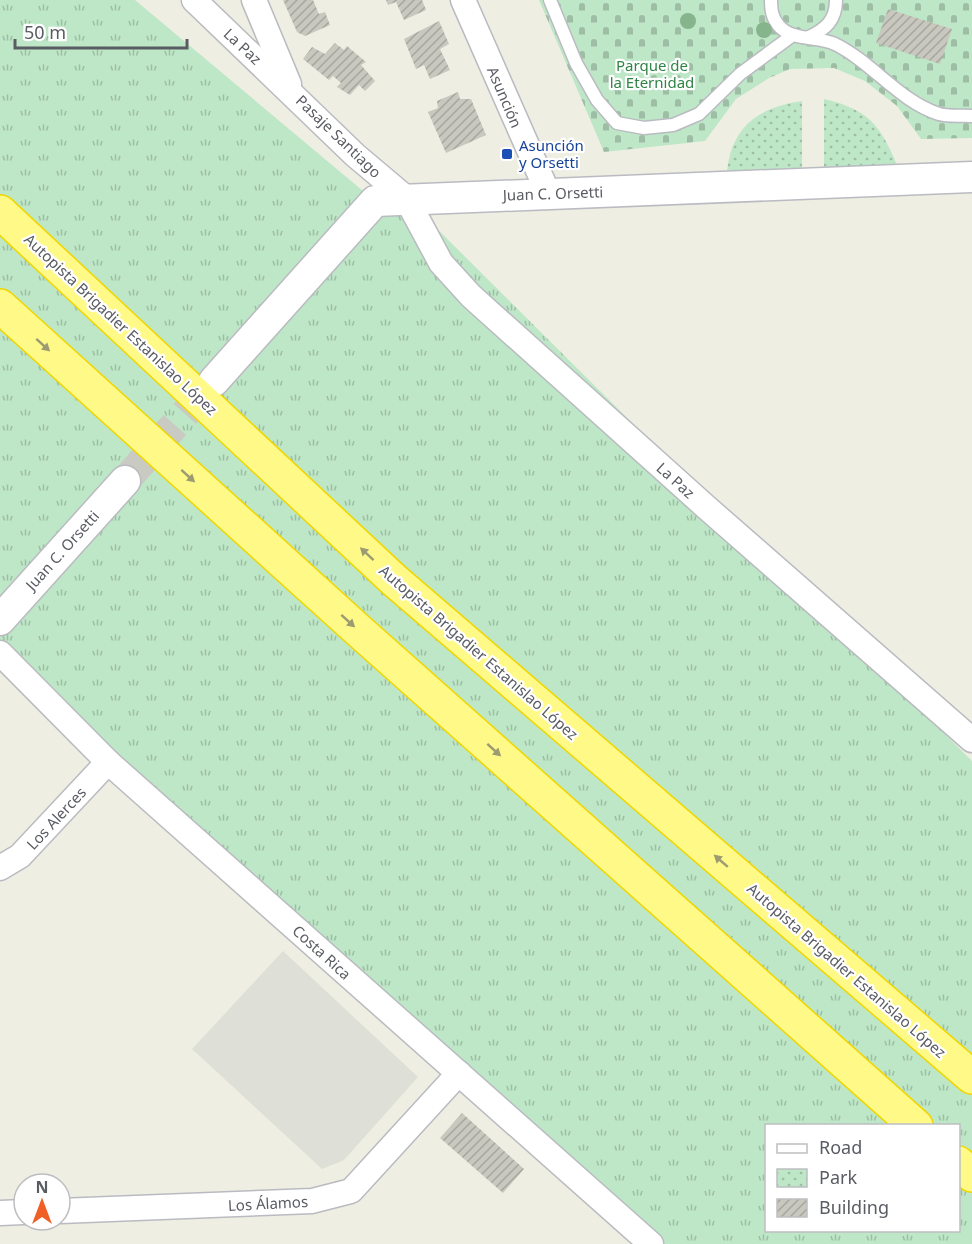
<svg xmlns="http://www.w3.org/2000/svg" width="972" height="1244" font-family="'Noto Sans',sans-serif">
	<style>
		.industrial { fill: #dedfd6 }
		.grass { fill: url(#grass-tufts); fill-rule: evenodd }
		.cemetery { fill: url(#cemetery-stones) }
		.park { fill: url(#park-dots) }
		.building { fill: url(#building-hatch) }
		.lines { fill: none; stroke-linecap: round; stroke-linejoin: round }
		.tertiary-tunnel { stroke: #c9cac2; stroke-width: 30; stroke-dasharray: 30 15; stroke-linecap: butt }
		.service-casing { stroke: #babbc1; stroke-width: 15 }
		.minor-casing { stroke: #babbc1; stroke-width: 27 }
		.tertiary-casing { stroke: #babbc1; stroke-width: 33 }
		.motorway-casing { stroke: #f0d600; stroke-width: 36 }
		.service { stroke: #fff; stroke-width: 12 }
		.minor { stroke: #fff; stroke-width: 24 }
		.tertiary { stroke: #fff; stroke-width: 30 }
		.motorway { stroke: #fff988; stroke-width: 33 }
		.tree { fill: #86b48c }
		.oneway { fill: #9c9b72 }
		.transit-dot { fill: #1a4fb4; stroke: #fff; stroke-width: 2 }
		.labels { text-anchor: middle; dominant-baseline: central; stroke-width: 4.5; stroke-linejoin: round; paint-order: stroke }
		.street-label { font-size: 15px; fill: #5a5c63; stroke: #fff }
		.park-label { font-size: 15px; fill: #308446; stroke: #fff }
		.transit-label { font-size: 15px; fill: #164399; stroke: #fff; text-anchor: start }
	</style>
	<defs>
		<pattern id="grass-tufts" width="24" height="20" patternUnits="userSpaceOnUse" patternTransform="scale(1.5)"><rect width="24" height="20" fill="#bde7c6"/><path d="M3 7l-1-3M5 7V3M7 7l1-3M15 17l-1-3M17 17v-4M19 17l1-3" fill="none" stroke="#9dbea4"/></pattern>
		<pattern id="cemetery-stones" width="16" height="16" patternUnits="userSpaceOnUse" patternTransform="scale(1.5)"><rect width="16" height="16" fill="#bde7c6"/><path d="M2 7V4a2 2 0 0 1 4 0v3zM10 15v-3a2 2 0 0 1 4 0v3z" fill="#9dbea4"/></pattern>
		<pattern id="park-dots" width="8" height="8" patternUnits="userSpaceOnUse" patternTransform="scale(1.5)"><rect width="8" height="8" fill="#bde7c6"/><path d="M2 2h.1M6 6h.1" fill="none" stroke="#9dbea4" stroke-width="1.8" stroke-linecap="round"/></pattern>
		<pattern id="building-hatch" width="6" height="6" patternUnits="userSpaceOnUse" patternTransform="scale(1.5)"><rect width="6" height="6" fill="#c9c8bf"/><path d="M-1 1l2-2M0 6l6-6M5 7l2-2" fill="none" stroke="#a6a69f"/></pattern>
	</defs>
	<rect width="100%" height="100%" fill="#eeeee2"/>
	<path class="industrial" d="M283,951L418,1077L344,1160L322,1169L192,1049Z"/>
	<path class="grass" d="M0,0H135L375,201L406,198L972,761V1244H651L0,653ZM766,1126H958V1230H766Z"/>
	<path class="cemetery" d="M539,0H972V138L921,139L897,106L865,81L834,68L790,69L769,78L736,99L705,141L604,152Z"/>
	<g class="park">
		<path d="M824,99C868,109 880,125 897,165L824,169Z"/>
		<path d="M802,101V169L727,172C731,127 759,107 802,101Z"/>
	</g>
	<g class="building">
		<path d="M283,0H313L319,14L325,12L330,25L305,36L297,32Z"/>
		<path d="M386,0H422L426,10L404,20L396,2L388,5Z"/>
		<path d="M888,9L952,29L940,64L876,43Z"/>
		<path d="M439,21L449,44L440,49L450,70L430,79L424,65L416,69L404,39Z"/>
		<path d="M335,43L344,50L347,46L366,62L361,65L375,81L365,91L359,85L350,95L337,87L341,83L333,76L329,80L303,59L312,47L325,54Z"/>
		<path d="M458,92L460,99H471L486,135L446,153L428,112L438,108L437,101Z"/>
		<path d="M462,1113L524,1169L503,1193L440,1138Z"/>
	</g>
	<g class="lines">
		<path class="tertiary-tunnel" d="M125,481L214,381"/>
		<defs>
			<g id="service">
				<path d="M550,0L576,63L597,100L617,123L644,128L673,125L699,114L740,74L793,35"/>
				<path d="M771,0C771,10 772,18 779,26C792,41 818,36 835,44C873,63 899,101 939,114C949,117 962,115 972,116"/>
				<path d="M809,37C826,29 836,20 836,0"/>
			</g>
			<g id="minor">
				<path d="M194,0L355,155L406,198L441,263L471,296L706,507L972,740"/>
				<path d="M254,0L289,84"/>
				<path d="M463,0L548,193"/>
				<path d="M0,653L108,762L651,1244"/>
				<path d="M0,868L20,856L108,762"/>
				<path d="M60,1211L312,1201L351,1191L459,1073"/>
				<path d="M0,1213L24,1212"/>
			</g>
			<g id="tertiary">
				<path d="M214,381L375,201L972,177"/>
				<path d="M0,620L125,481"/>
			</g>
			<g id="motorway">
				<path d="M0,212L394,580L972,1077"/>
				<path d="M0,306L358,630L916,1126"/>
				<path d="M958,1163L972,1175"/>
			</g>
		</defs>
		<use href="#service" class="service-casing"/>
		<use href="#minor" class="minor-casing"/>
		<use href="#tertiary" class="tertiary-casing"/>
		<use href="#motorway" class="motorway-casing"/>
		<use href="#service" class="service"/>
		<use href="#minor" class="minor"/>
		<use href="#tertiary" class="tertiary"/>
		<use href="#motorway" class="motorway"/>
	</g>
	<g class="tree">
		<circle cx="688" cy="21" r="8"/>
		<circle cx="764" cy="30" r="8"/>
	</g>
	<defs><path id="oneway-solid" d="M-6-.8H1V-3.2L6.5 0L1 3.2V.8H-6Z" transform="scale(1.5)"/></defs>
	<g class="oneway">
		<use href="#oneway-solid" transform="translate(43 345) rotate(42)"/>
		<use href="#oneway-solid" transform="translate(188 476) rotate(42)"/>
		<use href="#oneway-solid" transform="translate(367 554) rotate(-137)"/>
		<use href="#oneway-solid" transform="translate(348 621) rotate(42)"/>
		<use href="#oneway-solid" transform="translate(494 750) rotate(42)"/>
		<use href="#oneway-solid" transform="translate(721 861) rotate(-139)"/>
	</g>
	<rect class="transit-dot" x="501" y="148" width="12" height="12" rx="3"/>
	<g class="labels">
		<g class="street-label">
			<text transform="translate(243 46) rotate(43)">La Paz</text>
			<text transform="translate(505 97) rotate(67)">Asunción</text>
			<text transform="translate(339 136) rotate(44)">Pasaje Santiago</text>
			<text transform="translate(553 193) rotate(-2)">Juan C. Orsetti</text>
			<text transform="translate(121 324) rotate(43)">Autopista Brigadier Estanislao López</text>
			<text transform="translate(676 480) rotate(42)">La Paz</text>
			<text transform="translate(62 550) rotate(-48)">Juan C. Orsetti</text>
			<text transform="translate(479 652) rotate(41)">Autopista Brigadier Estanislao López</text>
			<text transform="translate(56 818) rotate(-47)">Los Alerces</text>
			<text transform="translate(322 952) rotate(42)">Costa Rica</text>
			<text transform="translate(847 970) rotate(41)">Autopista Brigadier Estanislao López</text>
			<text transform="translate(268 1203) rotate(-3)">Los Álamos</text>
		</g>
		<g class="park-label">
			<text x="652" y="65">Parque de<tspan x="652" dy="17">la Eternidad</tspan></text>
		</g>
		<g class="transit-label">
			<text x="519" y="145">Asunción<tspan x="519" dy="17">y Orsetti</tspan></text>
		</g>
	</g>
	<rect x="765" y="1124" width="195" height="108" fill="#ffffff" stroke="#bdbec1" stroke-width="1.5"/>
	<rect x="777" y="1144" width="30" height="9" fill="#ffffff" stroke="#bdbec1" stroke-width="1.5"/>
	<text x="819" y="1154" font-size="18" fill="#5a5c63">Road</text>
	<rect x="777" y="1169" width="30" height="18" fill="url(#park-dots)" stroke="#bdbec1" stroke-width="1.5"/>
	<text x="819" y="1184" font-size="18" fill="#5a5c63">Park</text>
	<rect x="777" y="1199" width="30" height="18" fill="url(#building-hatch)" stroke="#bdbec1" stroke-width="1.5"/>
	<text x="819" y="1214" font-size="18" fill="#5a5c63">Building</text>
	<g transform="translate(42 1202)"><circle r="28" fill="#ffffff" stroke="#bdbec1" stroke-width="1.5"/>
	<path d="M0-4.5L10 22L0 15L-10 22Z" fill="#f05f26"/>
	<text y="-9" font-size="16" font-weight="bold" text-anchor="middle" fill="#5a5c63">N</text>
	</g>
	<path d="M15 39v9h172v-9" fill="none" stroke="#5a5c63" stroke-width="3"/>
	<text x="24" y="39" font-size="18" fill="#5a5c63" stroke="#ffffff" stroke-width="4.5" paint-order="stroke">50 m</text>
</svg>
